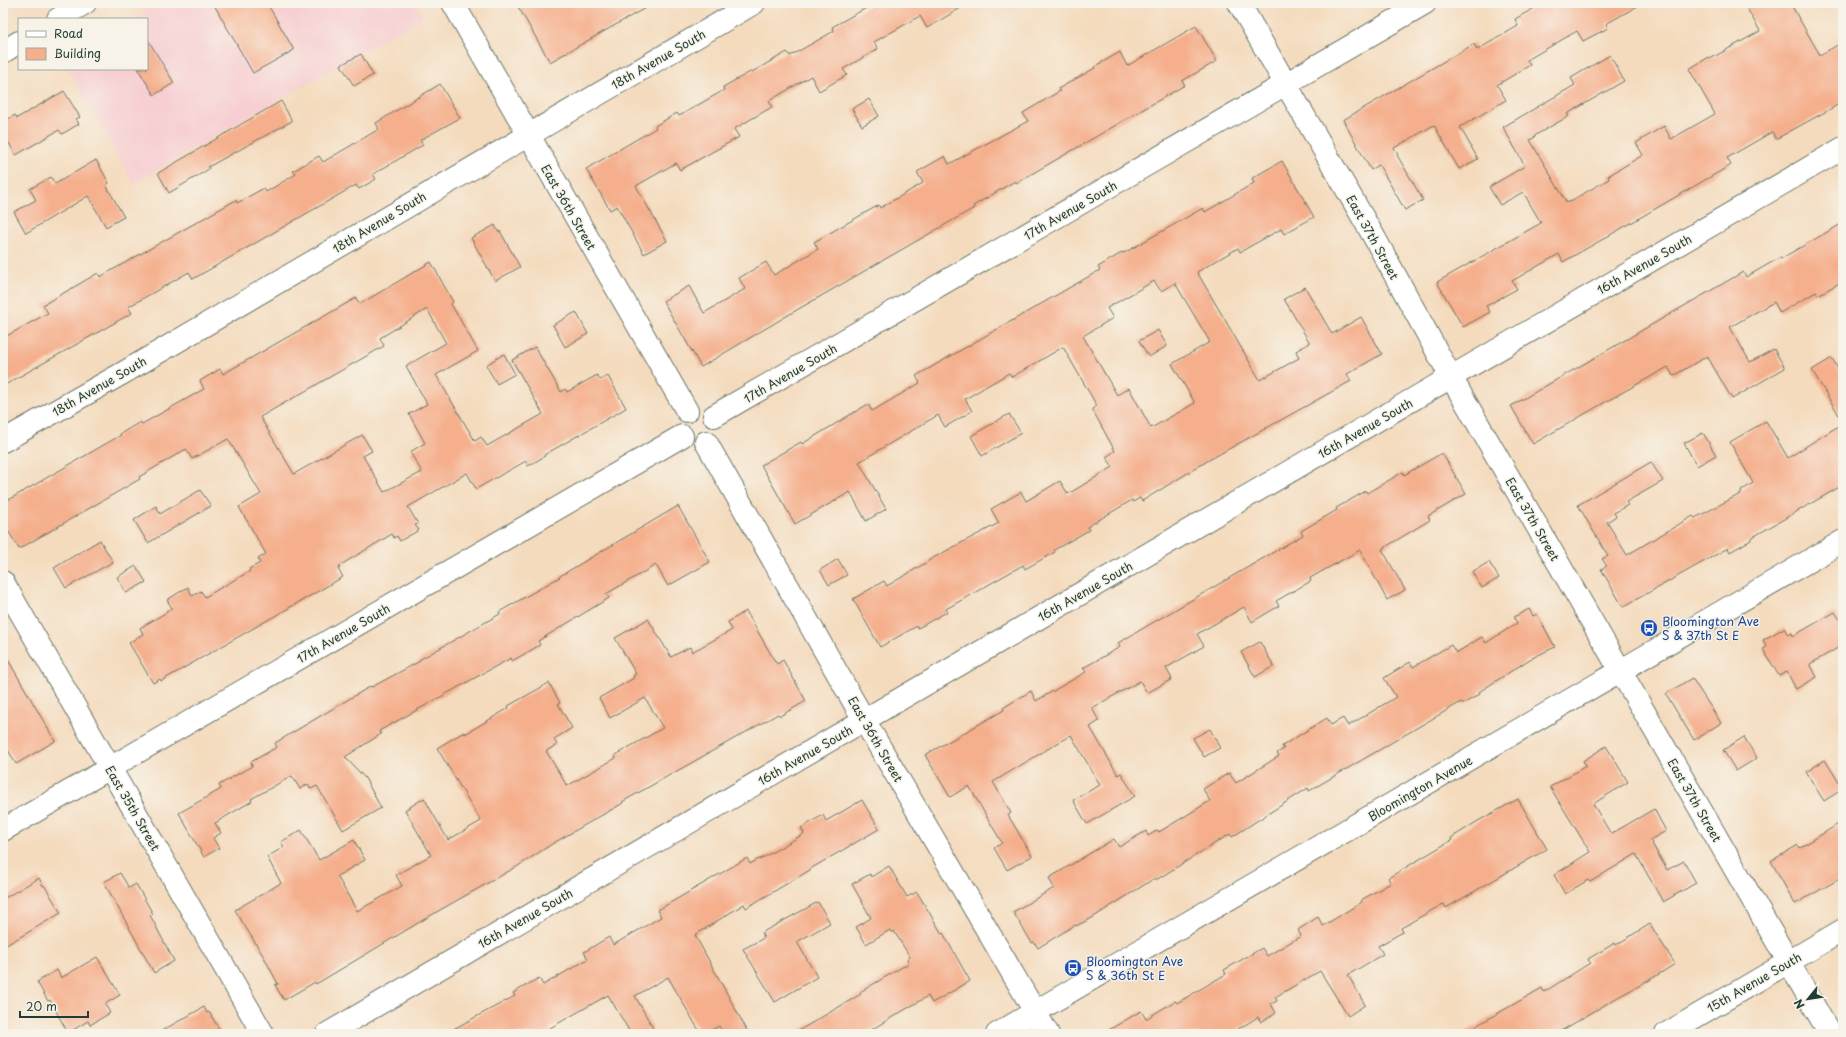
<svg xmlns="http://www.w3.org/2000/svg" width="1846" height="1037" font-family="'Playpen Sans',sans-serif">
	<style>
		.built { fill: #f7cfd2 }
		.building { fill: #f5af8c; fill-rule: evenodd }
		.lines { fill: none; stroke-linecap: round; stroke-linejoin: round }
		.minor-casing { stroke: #6a7464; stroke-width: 24 }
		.major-casing { stroke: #6a7464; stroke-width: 24 }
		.minor { stroke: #fff; stroke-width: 22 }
		.major { stroke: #fff; stroke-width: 22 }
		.labels { text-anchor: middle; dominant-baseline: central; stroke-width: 3; stroke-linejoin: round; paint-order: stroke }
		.street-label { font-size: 12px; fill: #1f3d34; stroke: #f7f3e8 }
		.transit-label { font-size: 12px; fill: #164399; stroke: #f7f3e8; text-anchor: start }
	</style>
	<rect width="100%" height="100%" fill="#f7f3e8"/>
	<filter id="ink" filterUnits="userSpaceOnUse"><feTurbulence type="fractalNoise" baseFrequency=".025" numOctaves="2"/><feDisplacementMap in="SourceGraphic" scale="8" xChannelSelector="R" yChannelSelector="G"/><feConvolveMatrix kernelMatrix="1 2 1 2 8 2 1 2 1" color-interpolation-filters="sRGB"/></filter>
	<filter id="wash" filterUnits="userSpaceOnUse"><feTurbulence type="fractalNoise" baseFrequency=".012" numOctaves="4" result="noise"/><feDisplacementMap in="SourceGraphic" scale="16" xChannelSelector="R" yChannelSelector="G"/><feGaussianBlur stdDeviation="0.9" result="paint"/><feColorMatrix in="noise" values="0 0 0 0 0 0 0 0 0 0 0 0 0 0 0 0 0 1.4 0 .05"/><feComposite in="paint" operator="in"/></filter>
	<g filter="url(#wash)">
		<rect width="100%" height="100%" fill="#f4dbbe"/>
		<path class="built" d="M159,3H415L423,17L134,183L68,69H147V19H131Z"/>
		<g id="blocks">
			<g class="building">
				<path d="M213,3H267L294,50L253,73Z"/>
				<path d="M516,3H654L550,62Z"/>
				<path d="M875,3H969L927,28L920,16L874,42L878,49L843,69L847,75L819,91L811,76L769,101L772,107L734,129L739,137L680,170L676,163L636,186L667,241L644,254L617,206L610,210L586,169L656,128L655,126L677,113L679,116L724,90L723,87L752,71V72L787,52L790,56L834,31L832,27Z"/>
				<path d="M1543,3H1643L1606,24L1608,28L1583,41L1577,31L1527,60L1530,65L1497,85L1506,100L1460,127L1478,159L1459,169L1434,125L1394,148L1398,154L1397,155L1423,200L1405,210L1379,165L1371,170L1343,120L1474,44L1477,50L1518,26L1515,19Z"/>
				<path d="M1744,3H1790L1820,55L1843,42V102L1776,139L1772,132L1727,158L1731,165L1598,242L1563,262L1559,254L1512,281L1517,289L1486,306L1490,312L1463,327L1437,282L1541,223L1523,192L1500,205L1489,187L1525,166L1503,127L1575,85L1571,78L1610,55L1624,81L1567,114L1569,116L1534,136L1535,137L1530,140L1567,203L1609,179L1608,176L1643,155L1636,143L1664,126L1671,139L1715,114L1689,69L1709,57L1710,59L1760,31Z"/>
				<path d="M1196,26L1217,61L1182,81L1185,85L1016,183L1015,181L973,206L974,208L795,311L701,367L663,301L689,286L704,313L745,289L739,278L766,262L774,275L818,249L814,242L879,205L880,208L923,183L917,172L945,156L949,164L1028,121L1023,113L1060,91L1058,89L1095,68L1094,67L1120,52L1127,66Z"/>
				<path d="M147,38L174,83L154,95L138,69H147Z"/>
				<path d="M361,54L373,75L354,86L341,65Z"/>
				<path d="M440,84L460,118L420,140L423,145L373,174L376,179L359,189L356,185L193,279L189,272L128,307L132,313L3,386V338L48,313L43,305L98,273L100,277L236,200L237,203L264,188L266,192L296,174L293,171L319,156L323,162L379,129L376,123Z"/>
				<path d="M64,91L80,117L76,119L79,124L62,134L59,130L16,155L3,133V122L15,115L17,118Z"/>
				<path d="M869,99L879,116L862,126L852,109Z"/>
				<path d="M281,101L292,121L208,167L209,169L169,193L158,173Z"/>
				<path d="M96,160L109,183L106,185L124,217L106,227L88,196L26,233L14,212L36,200L30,189L51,177L55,184Z"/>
				<path d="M1282,161L1314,217L1284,234L1281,229L1240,252L1238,248L1197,272L1260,380L1299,358L1296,351L1310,343L1284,299L1305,287L1332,334L1361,317L1382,354L1347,374L1351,381L1209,460L1142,501L1140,498L1133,502L1132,500L1087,527L1089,530L1054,550L1055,552L1025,569L1023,565L946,609L947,612L918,628L917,626L880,647L853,599L884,581L887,586L929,561V560L999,523L991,509L1021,492L1026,501L1060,481L1068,494L1113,467L1106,457L1115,451L1092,409L1097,406L1063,347L1012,377L1009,373L965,399L972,411L945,427L938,415L859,462L886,509L866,521L850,492L795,524L761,465L801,442L802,444L868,404L872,411L920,383L916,376L1100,270L1098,267L1123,252L1124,253L1203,208L1205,212L1254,183L1252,178ZM1154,281L1161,291L1175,283L1210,342L1172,364L1195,403L1151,428L1129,388L1117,395L1083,336L1113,318L1107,308Z"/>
				<path d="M1843,223V281L1818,295L1816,292L1780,313L1774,302L1730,327L1750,362L1774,349L1785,368L1732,399L1707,356L1673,376L1668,367L1600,405L1533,444L1511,406L1743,272L1746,277L1781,257L1782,258Z"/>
				<path d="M495,225L498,232L500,231L520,267L495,281L471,238Z"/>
				<path d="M431,262L453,302L451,304L478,351L436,375L475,441L481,437L487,446L543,414L512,360L535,347L561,392L565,389L567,392L597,375L600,380L608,376L626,408L544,455L545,456L528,466L526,461L476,489L467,473L408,507L418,524L415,525L419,530L400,541L397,536L394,538L392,534L339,566L340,568L338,569L343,577L161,681L160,679L153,683L129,643L143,634L140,628L167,612L166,611L172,608L167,600L188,587L192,596L201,591L205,597L250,571L249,569L260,563L258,559L266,554L239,507L261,494L228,439L192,459L186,449L139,477L140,479L19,549L3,522V503L121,435L120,434L140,422L142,424L204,389L200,381L220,369L223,374L356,298L360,304ZM427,309L446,343L406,366L427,404L409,414L425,443L410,452L422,472L384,492L363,456L372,451L362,435L294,474L260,417L384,346L380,338Z"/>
				<path d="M576,312L588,334L565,347L553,325Z"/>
				<path d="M1158,330L1167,346L1149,357L1139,341Z"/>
				<path d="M504,354L515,374L497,384L486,365Z"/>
				<path d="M1832,358L1843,378V422L1812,370Z"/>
				<path d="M1009,414L1021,433L982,456L971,436Z"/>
				<path d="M1766,421L1788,458L1843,423V485L1751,538V540L1730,552L1728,548L1623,607L1601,569L1607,566L1602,559L1608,556L1578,505L1651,462L1663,481L1626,502L1628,505L1614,513L1616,516L1607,522L1627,555L1693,516L1695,518L1742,493L1741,491L1753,483L1730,442Z"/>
				<path d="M1703,433L1716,455L1697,466L1684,443Z"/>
				<path d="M1442,453L1466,494L1428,516L1430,520L1382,549L1405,590L1387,600L1360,550L1310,578L1311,581L1276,601L1279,606L1252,622L1244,607L1197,634L1204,646L1166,668L1172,679L1147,693L1140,681L1092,708L1099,721L1090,727L1118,775L1121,773L1135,796L1087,824L1073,800L1100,785L1071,735L993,782L1011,813L1008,815L1032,856L1007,870L994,848L1002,843L969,786L950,797L925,755L1004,710L1003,708L1031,691L1036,701L1086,672L1083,668L1120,647L1118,643L1303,535L1301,531L1337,510L1336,508L1366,491L1367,493L1403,472L1404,475Z"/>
				<path d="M200,490L211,506L148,543L134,520L156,506L160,514Z"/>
				<path d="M678,506L710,562L668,586L656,565L606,594L609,598L538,641L540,645L512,661L511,658L379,731L381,734L345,757L365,778L381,808L343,830L317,786L311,789L308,784L300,789L292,776L251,799L252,801L215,823L221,833L213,838L219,848L204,857L179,813L221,789L219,785L252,766L251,762L277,747L275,743L371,686L372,687L420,661L419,660L500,614L499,612L560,577V576Z"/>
				<path d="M100,540L113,562L66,588L54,568Z"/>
				<path d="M838,559L847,575L829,585L820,570Z"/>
				<path d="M1489,562L1499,578L1482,588L1472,572Z"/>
				<path d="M136,566L146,582L126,593L117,577Z"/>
				<path d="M1529,609L1533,616L1537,614L1555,647L1530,659L1479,692L1480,694L1463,704L1461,702L1309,791L1308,788L1232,837L1230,834L1156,880L1155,878L1092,918L1076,926L1075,925L1038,948L1034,942L1032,943L1013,912L1054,888L1049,878L1114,839L1119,847L1146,831L1148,836L1158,830L1159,832L1210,801L1203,789L1229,773L1236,783L1279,756L1277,753L1284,749L1282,746L1327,718L1331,725L1343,718L1348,726L1396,697L1384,678L1410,662L1413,667L1451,645L1456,653L1482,637L1486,643L1517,623L1514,617Z"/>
				<path d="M746,611L773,658L777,664L783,660L806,701L780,716L778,714L622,802L623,803L552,844L518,866L440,910L316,984L315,982L284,1000L275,985L278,984L264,957L235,910L281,883L267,857L284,847L281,842L301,830L319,860L354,840L365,860L337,876L357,911L402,886L396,875L431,855L405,810L424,798L448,840L481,821L437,748L464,732L465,734L509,708L508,706L549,683L560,703L558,704L572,728L554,739L557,745L546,751L567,786L616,758L615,755L663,728L645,698L610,718L599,698L634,678L633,676L636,674L615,638L648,619L671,657L690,647L692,652L732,630L728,622Z"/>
				<path d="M1835,612L1843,625V645L1810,664L1817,677L1796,689L1787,672L1779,676L1763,649L1767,647L1763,640L1784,628L1788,635L1792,633L1793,636Z"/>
				<path d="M1260,642L1274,666L1255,677L1241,652Z"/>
				<path d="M3,651L55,741L16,764L3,741Z"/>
				<path d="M1692,678L1721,723L1694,740L1666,694Z"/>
				<path d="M1210,729L1220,748L1204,757L1193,738Z"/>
				<path d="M1744,737L1757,758L1736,771L1723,750Z"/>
				<path d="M1606,746L1628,782L1593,804L1611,834L1654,809L1666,831L1650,840L1667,870L1684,861L1696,883L1663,902L1636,854L1590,882L1588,880L1565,894L1554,875L1590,852L1550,787L1586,766L1583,761Z"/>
				<path d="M1825,760L1843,789L1824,801L1806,772Z"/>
				<path d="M1518,799L1547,849L1446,908L1444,904L1441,905L1401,928L1403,932L1378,946L1383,954L1348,975L1365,1005L1348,1016L1320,971L1275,997L1277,1001L1271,1004L1276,1013L1261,1022L1258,1017L1230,1034H1102L1141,1011L1146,1019L1175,1001L1177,1003L1226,974L1224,970L1262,948L1267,956L1301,936L1298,930L1318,917L1323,926L1362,902L1361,900L1391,883L1388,878L1452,840L1451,838L1478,821Z"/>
				<path d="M862,800L879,829L810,869V870L746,908L744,904L695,935L749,1034H724L719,1026L704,1034H701L668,977L635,996L653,1028L643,1034H631L608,995L550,1028L553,1034H444L515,996L513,993L539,978L543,985L588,959L584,952L609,937L613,945L661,917L658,910L747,858L750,864L759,859V860L802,835L804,833L801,828L823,815L826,821Z"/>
				<path d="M1843,821V877L1795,904L1771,861L1798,845L1800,848Z"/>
				<path d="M889,866L907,897L917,892L942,934L943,933L970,981L932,1003L928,996L864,1034H793L861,994L860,992L909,963L907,959L910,957L894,931L892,933L890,930L866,944L856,927L871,918L852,884L870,874L871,877Z"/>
				<path d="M120,873L129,888L136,884L153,914L150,915L152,919L174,961L154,973L104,882Z"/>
				<path d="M39,878L43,886L44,885L61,913L3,947V899Z"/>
				<path d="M818,902L830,923L797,942L817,977L775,1002L743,949L764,938L761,933Z"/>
				<path d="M1650,924L1675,964L1648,981L1618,997L1556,1034H1462L1542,988L1544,992L1590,963L1588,959L1615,943L1616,945Z"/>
				<path d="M97,957L120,995L105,1004L110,1013L90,1025L88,1021L68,1033L50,1000L48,1001L37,982L57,970L61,978Z"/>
				<path d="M204,1007L207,1013L209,1012L222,1034H156Z"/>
			</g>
		</g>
	</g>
	<g filter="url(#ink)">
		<use href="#blocks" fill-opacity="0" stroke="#6a7464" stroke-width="1"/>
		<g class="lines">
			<defs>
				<g id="minor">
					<path d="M453,3L687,411"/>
					<path d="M1239,3L1373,235L1451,377L1830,1034"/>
					<path d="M714,416L1425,3"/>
					<path d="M3,441L123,373L754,3"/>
					<path d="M706,442L864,720L1048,1034"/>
					<path d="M3,582L263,1034"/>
					<path d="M3,830L682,436"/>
					<path d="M327,1034L1843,148"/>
					<path d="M997,1034L1843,541"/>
					<path d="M1666,1034L1843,930"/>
				</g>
				<g id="major">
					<path d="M58,19L85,3"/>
					<path d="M3,52L19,42"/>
				</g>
			</defs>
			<use href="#minor" class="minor-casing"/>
			<use href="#major" class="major-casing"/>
			<use href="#minor" class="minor"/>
			<use href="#major" class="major"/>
		</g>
	</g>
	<defs>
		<symbol id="bus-disc" viewBox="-11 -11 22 22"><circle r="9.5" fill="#1a4fb4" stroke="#f7f3e8"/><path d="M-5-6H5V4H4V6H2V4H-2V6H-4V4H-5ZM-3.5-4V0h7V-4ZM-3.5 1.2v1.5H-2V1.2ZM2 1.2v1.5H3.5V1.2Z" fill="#fff"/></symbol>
	</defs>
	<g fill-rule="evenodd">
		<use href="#bus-disc" x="1639" y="618" width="20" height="20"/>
		<use href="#bus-disc" x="1063" y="958" width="20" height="20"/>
	</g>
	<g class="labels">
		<g class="street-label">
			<text transform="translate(658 59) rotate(-30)">18th Avenue South</text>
			<text transform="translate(569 207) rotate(60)">East 36th Street</text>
			<text transform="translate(1070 210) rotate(-30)">17th Avenue South</text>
			<text transform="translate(379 222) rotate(-31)">18th Avenue South</text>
			<text transform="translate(1373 237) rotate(61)">East 37th Street</text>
			<text transform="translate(1644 264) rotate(-30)">16th Avenue South</text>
			<text transform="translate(790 373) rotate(-30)">17th Avenue South</text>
			<text transform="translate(99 386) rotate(-30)">18th Avenue South</text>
			<text transform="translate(1365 428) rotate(-30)">16th Avenue South</text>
			<text transform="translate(1533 519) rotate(60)">East 37th Street</text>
			<text transform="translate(1085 591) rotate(-30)">16th Avenue South</text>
			<text transform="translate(343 633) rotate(-30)">17th Avenue South</text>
			<text transform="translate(876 739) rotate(60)">East 36th Street</text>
			<text transform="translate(805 755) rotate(-30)">16th Avenue South</text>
			<text transform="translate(1420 788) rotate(-30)">Bloomington Avenue</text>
			<text transform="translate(1695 800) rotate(60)">East 37th Street</text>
			<text transform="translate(133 808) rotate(60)">East 35th Street</text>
			<text transform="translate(525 918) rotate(-30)">16th Avenue South</text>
			<text transform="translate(1754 982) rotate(-30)">15th Avenue South</text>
		</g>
		<g class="transit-label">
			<text x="1662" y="621">Bloomington Ave<tspan x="1662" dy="14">S &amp; 37th St E</tspan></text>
			<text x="1086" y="961">Bloomington Ave<tspan x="1086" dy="14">S &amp; 36th St E</tspan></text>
		</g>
	</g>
	<rect width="1846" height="1037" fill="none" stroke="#f7f3e8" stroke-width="16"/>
	<rect x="18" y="18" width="130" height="52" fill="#f7f3e8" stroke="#a1aaa0"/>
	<rect x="26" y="31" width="20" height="6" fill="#ffffff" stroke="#a1aaa0"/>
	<text x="54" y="38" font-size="12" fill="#1f3d34">Road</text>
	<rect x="26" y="48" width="20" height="12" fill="#f5af8c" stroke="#a1aaa0"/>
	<text x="54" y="58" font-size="12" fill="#1f3d34">Building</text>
	<g transform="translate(1808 999) rotate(240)" stroke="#f7f3e8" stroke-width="3" paint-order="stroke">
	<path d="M0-3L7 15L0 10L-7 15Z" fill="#1f3d34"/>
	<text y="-6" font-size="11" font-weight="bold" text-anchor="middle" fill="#1f3d34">N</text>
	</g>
	<path d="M20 1011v6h68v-6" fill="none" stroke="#1f3d34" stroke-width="2"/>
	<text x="26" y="1011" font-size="12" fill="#1f3d34" stroke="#f7f3e8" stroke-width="3" paint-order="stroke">20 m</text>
</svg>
